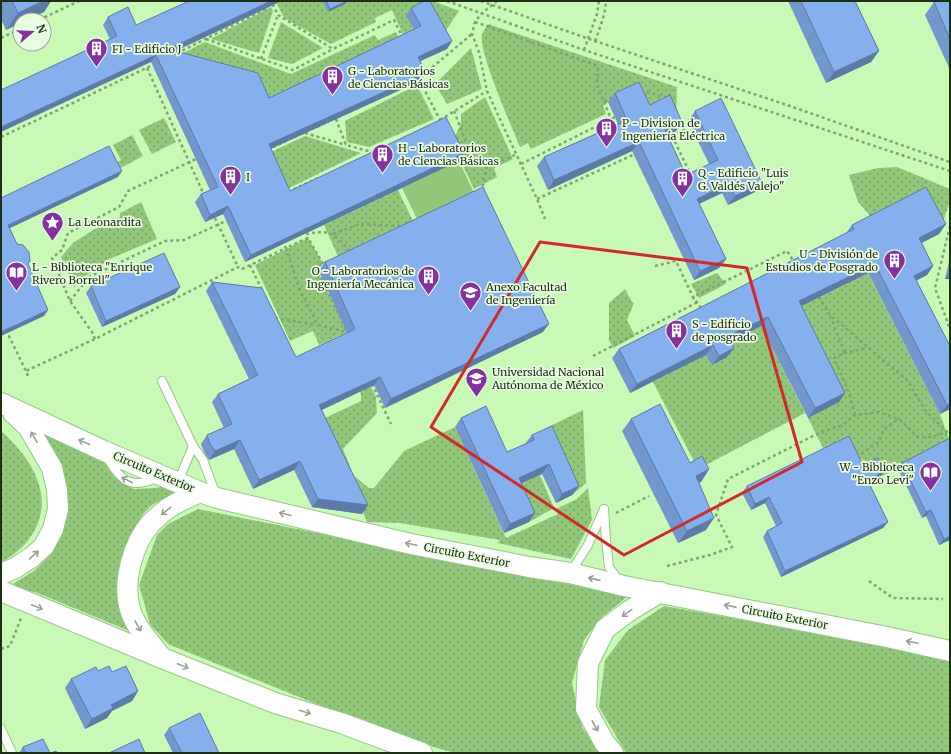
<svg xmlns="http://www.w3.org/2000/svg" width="951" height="754" font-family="Merriweather,serif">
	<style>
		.grass { fill: url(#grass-dots) }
		.pitch { fill: #90c779 }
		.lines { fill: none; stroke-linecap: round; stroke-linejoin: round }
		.service-casing { stroke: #98c685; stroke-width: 10 }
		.tertiary-casing { stroke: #98c685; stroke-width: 22 }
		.path { stroke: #81a572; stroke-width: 2.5; stroke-dasharray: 3 3; stroke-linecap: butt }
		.service { stroke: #fff; stroke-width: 8 }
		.tertiary { stroke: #fff; stroke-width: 20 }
		.wall { fill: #7297cd }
		.shaded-wall { fill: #5c7ba7 }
		.building { fill: #84b0ee; stroke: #5c7ba7 }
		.oneway { stroke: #99a196 }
		.marked { fill: none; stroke: #d62828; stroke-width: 3; stroke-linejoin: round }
		.labels { text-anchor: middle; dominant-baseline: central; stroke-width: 3.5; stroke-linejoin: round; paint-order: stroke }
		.poi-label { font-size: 11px; fill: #1d2f15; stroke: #e9fce2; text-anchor: start }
		.street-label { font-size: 11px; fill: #1d2f15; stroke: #e9fce2 }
	</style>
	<defs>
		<pattern id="grass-dots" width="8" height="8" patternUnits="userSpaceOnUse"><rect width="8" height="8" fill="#90c779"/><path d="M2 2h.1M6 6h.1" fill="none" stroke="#75a262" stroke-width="1.8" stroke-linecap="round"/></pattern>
	</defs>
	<rect width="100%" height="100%" fill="#c8f9b5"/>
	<g class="grass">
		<path d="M282,1H433L459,11L441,38L411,52L392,10L375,18L376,22L331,44L284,18L277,4Z"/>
		<path d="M271,7L273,11L259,53L211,39Z"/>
		<path d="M281,22L323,48L292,64L268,58Z"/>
		<path d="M488,24L677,87L676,131L643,114L632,91L603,105L606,114L531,149L528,143L520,147C512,127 478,51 482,35C483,31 486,27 488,24Z"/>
		<path d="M396,32L401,41L246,114L157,66L205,42L291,74L375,35L378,40Z"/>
		<path d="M471,48L482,89L447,104L435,84Z"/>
		<path d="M417,85L434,119L369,147L347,142L345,121Z"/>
		<path d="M485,97L513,159L494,168L497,177L474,189L452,142L461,124V114Z"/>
		<path d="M164,118L176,142L152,154L139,130Z"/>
		<path d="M132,135L143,156L115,171L112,165L121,160L113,145Z"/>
		<path d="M305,136L361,153L285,190L269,153Z"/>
		<path d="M897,167L950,189V201L939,234L920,196L874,220L858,202L849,175L878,168Z"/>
		<path d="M398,190L415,225L340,261L324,225Z"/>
		<path d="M141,202L157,239L105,261L101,268L88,274L74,287L61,257L73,243L93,230L120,217V213Z"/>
		<path d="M308,238L323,264L316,267L347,332L319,345L313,331L290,341L255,265Z"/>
		<path d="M860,258L940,414L950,442L880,477L873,464L851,455L825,452L808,418L838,402L792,311L847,284Z"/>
		<path d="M717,273L726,284L699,298L691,284Z"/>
		<path d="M625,289L632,302L634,303L627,320L635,336L613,348L609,340V303Z"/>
		<path d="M761,326L805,413L698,469L653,382Z"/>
		<path d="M346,337L376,397L377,413L343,449L350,466L343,471L323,419L361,401V394L336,341Z"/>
		<path d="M583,410L586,483L572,495L545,435L544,429Z"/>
		<path d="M35,425L101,458L110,471L120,480L134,489L155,488L166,486L176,491C167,499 154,501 146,511C133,524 115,579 118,597C119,608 124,619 127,630L40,594L11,585L34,571L47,558L63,530Z"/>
		<path d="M455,427L506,538L558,514L556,509L577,499L588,488L592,520L571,559L498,543L500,540L400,523L367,522L357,497L352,474L369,488H374L404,451Z"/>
		<path d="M1,431C18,446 35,466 40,489C48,520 28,549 1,562Z"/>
		<path d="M540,475L554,508L529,522L513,487Z"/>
		<path d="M198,509L628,596L601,618L584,640L572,683L582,727L601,753H455L427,745L331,710L168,644L150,624L139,585L157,535L168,524Z"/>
		<path d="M664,606L950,657V753H626L599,707L605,660L628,630Z"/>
	</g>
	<path class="pitch" d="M459,161L474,193L417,219L402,188Z"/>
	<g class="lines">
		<defs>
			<g id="service">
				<path d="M162,381L193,446L203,460L216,495"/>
				<path d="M107,456C120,482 132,490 159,477"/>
				<path d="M178,482L193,446"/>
				<path d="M604,509L606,540L609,567L620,582"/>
				<path d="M570,573L588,545L604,509"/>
				<path d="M1,729L12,753"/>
			</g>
			<g id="tertiary">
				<path d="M1,403L104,451L200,492L217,498L411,544L529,567L570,573L624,586L887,637L950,651"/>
				<path d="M1,574L15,568L32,557L44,546L53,529L58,509L57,490L52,468L28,427L13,413"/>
				<path d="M1,591L162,658L275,703L341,723L422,753"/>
				<path d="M161,657C150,642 135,627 130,609C122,582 133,543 151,523C156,518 162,513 167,509C177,502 189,497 200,492"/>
				<path d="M613,753L604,742L586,709L588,663L605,629L629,611L660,592"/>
			</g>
		</defs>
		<use href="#service" class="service-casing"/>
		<use href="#tertiary" class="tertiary-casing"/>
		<g class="path">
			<path d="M447,1L584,50L950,171"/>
			<path d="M481,1L595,41L787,105L950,162"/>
			<path d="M497,1L481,14L475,22L472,34L479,52L487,91L537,199L545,219"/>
			<path d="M272,5H273L278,15L333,49L394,20L403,38"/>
			<path d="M39,20L79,1"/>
			<path d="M475,22L598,66L597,85L611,119"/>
			<path d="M1,38L20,29"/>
			<path d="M206,39L293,70L333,49"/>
			<path d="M595,41C600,28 605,15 606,1"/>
			<path d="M584,50L597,14L599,1"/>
			<path d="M177,53L266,9"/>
			<path d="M261,59L278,15"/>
			<path d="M147,68L204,195"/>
			<path d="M423,75L472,34"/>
			<path d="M420,81L440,120L438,121"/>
			<path d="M641,90L668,98"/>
			<path d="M604,101L614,96"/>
			<path d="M454,111L466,142"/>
			<path d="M336,119L346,145L372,152"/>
			<path d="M440,120L487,91"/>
			<path d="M305,133L346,145"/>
			<path d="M672,136L684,129L680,122"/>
			<path d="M1,137L155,64"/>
			<path d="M667,139L672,136L691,175"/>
			<path d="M273,147L421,79"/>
			<path d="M521,164L615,117"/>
			<path d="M478,191L483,185L486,168L517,154"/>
			<path d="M288,192L318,178"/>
			<path d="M537,199L635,154"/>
			<path d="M215,218L238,267"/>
			<path d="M950,226L935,288L950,329"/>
			<path d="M306,234C331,229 334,234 350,251"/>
			<path d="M333,234L360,224L403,226"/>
			<path d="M327,262L316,267L348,334"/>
			<path d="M323,264L308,238L286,248L301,293L318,325L347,332"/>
			<path d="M250,265L262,290"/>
			<path d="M655,266L676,261L693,297L702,309"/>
			<path d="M819,297L830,315L908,381L925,410L947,432"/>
			<path d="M70,301L89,277L165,241L184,240L226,221"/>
			<path d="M830,316L845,353"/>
			<path d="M275,318L317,325"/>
			<path d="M6,330L26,371"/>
			<path d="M95,339L92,332L70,301L52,258L62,250L68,233L119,207L128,191L196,159"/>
			<path d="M593,356L696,303L693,297L787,251L794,262"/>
			<path d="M28,376L26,371L95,339L238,267L242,269L286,248L283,245"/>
			<path d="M372,384L391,424"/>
			<path d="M855,415L849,393L834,358L845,353L867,348"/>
			<path d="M856,457L879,442L884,429L898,419"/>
			<path d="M616,513L649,496"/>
			<path d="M667,566L710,555L732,547L716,515L728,479L817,434L843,425L855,415L879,412L899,419L918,437H932L950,431"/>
			<path d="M869,581L893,598L943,599"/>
			<path d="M1,649L10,646L21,618"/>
		</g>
		<use href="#service" class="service"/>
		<use href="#tertiary" class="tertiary"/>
	</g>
	<g class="wall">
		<path d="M1,1H51L44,12L27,20H20V23L6,30L1,19Z"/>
		<path d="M323,1H347L345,4L328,12Z"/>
		<path d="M788,1H855L879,51L871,62L826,83Z"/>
		<path d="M950,1V70L925,15L934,2Z"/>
		<path d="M411,8L452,41L447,49L420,61L426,73L420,81L271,148L290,191L459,161L245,262L223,214L205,222L195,202L201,194L210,190L151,62L110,39L103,25L108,17L136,25L175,51L269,98L414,29L406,16Z"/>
		<path d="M615,93L650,105L676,131L667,135L686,175L709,164L688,121L695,111L762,183L755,192L728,205L722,193L699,204L726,259L719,268L694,280L632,151L548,190L537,166L544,157L618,124L608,102Z"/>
		<path d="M946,224L939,234L922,243L933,266L927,275L917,280L950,409L940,414L868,273L801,306L845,393L839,402L808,418L761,326L730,341L734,348L727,357L712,365L706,355L630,393L612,358L619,349L846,233L852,225Z"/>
		<path d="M950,257V279H945Z"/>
		<path d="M325,262L543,332L385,408L374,385L322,410L368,505L362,514L312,507L294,470L253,489L234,449L209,460L204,452L201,444L207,435L224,428L212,402L218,394L249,379L206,291L212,282L296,357L347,333L319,271Z"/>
		<path d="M91,286L180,287L175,294L102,327L86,293Z"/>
		<path d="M461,418L507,452L525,444L532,435L579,486L572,495L556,503L542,474L522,483L529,522L504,533L455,427Z"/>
		<path d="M631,419L690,463L709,469L701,482H699L706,530L678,543L622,431Z"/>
		<path d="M950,438V540L939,545L926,516L922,518L898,469L902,463Z"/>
		<path d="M863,465L880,477L869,484L888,522L883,528L781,577L763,537L767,531L776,526L765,503L751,510L742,493L747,486Z"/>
		<path d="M98,671L112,672L138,691L132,701L112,711L107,718L85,729L65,688L71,679Z"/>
		<path d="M169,728L219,753H173L164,735Z"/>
		<path d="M23,747L50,753H19Z"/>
	</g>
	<g class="shaded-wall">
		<path d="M43,1H51L44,12L27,20H20V23L6,30L18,13Z"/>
		<path d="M271,1H282L163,57L168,49Z"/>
		<path d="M347,1L345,4L328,12L330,9Z"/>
		<path d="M452,41L447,49L412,65L418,57Z"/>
		<path d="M879,51L871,62L826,83L834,72Z"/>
		<path d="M156,55L151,62L1,132V127Z"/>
		<path d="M426,73L420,81L264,152L269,144Z"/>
		<path d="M682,122L676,131L658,139L665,130Z"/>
		<path d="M639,142L632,151L548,190L554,180Z"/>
		<path d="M464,153L459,161L245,262L251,255Z"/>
		<path d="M122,171L118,177L4,231L8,225Z"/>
		<path d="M762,183L755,192L728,205L735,196Z"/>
		<path d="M728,184L722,193L690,208L697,199Z"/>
		<path d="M228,206L223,214L205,222L210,215Z"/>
		<path d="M946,224L939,234L913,247L919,238Z"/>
		<path d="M726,259L719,268L694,280L700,271Z"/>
		<path d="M875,264L868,273L792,311L799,301Z"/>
		<path d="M933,266L927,275L908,285L914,276Z"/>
		<path d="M950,272V279H945Z"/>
		<path d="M180,287L175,294L102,327L106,321Z"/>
		<path d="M48,310L44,316L1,336V332Z"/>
		<path d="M768,317L761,326L721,346L728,336Z"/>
		<path d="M549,324L543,332L385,408L391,399Z"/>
		<path d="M713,345L706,355L630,393L637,384Z"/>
		<path d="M734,348L727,357L712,365L719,356Z"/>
		<path d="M380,377L374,385L313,414L319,405Z"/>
		<path d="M845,393L839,402L808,418L815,408Z"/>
		<path d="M950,403V409L940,414L947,405Z"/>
		<path d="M240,440L234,449L209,460L215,451Z"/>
		<path d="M300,461L294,470L253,489L259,480Z"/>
		<path d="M549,464L542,474L513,487L519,478Z"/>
		<path d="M709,469L701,482L688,488L696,476Z"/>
		<path d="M884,471L880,477L863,487L868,481Z"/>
		<path d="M579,486L572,495L556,503L562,494Z"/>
		<path d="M769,497L765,503L751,510L755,504Z"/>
		<path d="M318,499L368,505L362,514L312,507Z"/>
		<path d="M931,510L926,516L922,518L926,512Z"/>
		<path d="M535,513L529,522L504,533L510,524Z"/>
		<path d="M714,518L706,530L678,543L687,531Z"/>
		<path d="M888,522L883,528L781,577L785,571Z"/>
		<path d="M950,536V540L939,545L944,539Z"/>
		<path d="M138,691L132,701L112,711L107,718L85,729L92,719L111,705Z"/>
	</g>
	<g class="building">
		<path d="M12,1H43L18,13Z"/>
		<path d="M189,1H271L168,49L258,73L269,98L421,26L411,8L424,1H430L452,41L418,57L426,73L269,144L290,191L446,117L464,153L251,255L228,206L210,215L201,194L218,187L156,55L1,127V90L117,36L108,17L128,7L136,25Z"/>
		<path d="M326,1H347L330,9Z"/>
		<path d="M801,1H855L879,51L834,72Z"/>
		<path d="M937,1H950V39L934,2Z"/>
		<path d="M639,82L650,105L670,95L682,122L665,130L686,175L718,160L695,111L721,98L762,183L735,196L728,184L697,199L726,259L700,271L639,142L554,180L544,157L627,120L615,93Z"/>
		<path d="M109,146L122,171L8,225L17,244L23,245L29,252L30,261L28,264L48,310L1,332V198Z"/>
		<path d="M483,187L549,324L391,399L380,377L319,405L368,505L318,499L300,461L259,480L240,440L215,451L210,444L207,435L232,424L218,394L258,375L212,282L262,288L296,357L355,329L325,262Z"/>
		<path d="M926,187L946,224L919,238L933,266L914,276L950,346V403L947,405L875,264L799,301L845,393L815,408L768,317L728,336L734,348L719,356L713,345L637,384L619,349L854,229L852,225Z"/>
		<path d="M164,253L180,287L106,321L91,286Z"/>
		<path d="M660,404L690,463L702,456L709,469L696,476L714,518L687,531L631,419Z"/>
		<path d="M486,406L507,452L534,440L532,435L552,426L579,486L562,494L549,464L519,478L535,513L510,524L461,418Z"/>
		<path d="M849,436L863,465L878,458L884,471L868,481L888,522L785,571L767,531L782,523L769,497L755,504L747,486Z"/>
		<path d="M950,438V536L944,539L931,510L926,512L902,463Z"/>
		<path d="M109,666L112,672L126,666L138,691L111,705L113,708L92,719L71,679L96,667L98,671Z"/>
		<path d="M200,713L219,753H182L169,728Z"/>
		<path d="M43,739L50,753H26L23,747Z"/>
		<path d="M139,739L145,753H109Z"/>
		<path d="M56,751L57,753H51Z"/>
	</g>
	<defs><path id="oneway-shaft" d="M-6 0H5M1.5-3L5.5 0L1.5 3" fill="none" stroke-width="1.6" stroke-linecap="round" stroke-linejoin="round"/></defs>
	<g class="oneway">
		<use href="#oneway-shaft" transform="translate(34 437) rotate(-120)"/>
		<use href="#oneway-shaft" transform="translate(84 442) rotate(-156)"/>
		<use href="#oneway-shaft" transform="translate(127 480) rotate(-152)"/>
		<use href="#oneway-shaft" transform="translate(166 511) rotate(142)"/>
		<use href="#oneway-shaft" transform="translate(285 514) rotate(-166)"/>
		<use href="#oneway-shaft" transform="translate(411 544) rotate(-168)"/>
		<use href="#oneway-shaft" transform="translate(34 555) rotate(-41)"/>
		<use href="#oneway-shaft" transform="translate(594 579) rotate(-167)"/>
		<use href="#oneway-shaft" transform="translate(730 606) rotate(-169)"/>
		<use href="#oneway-shaft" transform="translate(37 607) rotate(22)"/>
		<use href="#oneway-shaft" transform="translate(627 613) rotate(144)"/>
		<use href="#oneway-shaft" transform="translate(138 626) rotate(60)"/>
		<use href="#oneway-shaft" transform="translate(912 642) rotate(-168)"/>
		<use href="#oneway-shaft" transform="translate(183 666) rotate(22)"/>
		<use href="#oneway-shaft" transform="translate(305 712) rotate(17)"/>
		<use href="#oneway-shaft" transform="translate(595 726) rotate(61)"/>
	</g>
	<path class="marked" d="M540,242L747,268L802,462L624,555L431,427Z"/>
	<defs>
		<symbol id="building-pin" viewBox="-11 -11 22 30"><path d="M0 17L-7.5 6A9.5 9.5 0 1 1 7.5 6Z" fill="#8531a0" stroke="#e9fce2"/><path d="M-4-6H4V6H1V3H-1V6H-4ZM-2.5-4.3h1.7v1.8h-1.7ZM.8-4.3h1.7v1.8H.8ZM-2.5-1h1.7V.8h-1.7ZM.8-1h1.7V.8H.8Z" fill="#fff"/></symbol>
		<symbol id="sight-pin" viewBox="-11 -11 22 30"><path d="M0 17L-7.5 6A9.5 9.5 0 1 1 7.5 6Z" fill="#8531a0" stroke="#e9fce2"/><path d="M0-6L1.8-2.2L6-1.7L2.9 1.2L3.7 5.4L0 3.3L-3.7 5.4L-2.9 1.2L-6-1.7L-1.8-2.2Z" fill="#fff"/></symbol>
		<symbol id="library-pin" viewBox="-11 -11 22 30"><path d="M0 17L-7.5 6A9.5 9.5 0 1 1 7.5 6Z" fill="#8531a0" stroke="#e9fce2"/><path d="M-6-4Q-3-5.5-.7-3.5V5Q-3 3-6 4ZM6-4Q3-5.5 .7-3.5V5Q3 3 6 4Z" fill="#fff"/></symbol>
		<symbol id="university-pin" viewBox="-11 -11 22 30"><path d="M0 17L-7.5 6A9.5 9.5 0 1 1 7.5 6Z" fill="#8531a0" stroke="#e9fce2"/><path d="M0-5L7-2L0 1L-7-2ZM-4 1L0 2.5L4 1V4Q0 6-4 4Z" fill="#fff"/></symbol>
	</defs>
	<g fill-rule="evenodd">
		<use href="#building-pin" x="84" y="36" width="25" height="34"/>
		<use href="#building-pin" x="320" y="64" width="25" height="34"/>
		<use href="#building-pin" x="594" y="116" width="25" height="34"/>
		<use href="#building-pin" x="370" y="142" width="25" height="34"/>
		<use href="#building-pin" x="218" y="164" width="25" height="34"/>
		<use href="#building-pin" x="670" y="166" width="25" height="34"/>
		<use href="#sight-pin" x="40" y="210" width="25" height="34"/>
		<use href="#building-pin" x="882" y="248" width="25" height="34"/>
		<use href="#library-pin" x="4" y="260" width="25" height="34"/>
		<use href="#building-pin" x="416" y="264" width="25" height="34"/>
		<use href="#university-pin" x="458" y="280" width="25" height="34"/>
		<use href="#building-pin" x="664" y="318" width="25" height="34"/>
		<use href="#university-pin" x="464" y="366" width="25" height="34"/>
		<use href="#library-pin" x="918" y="460" width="25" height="34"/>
	</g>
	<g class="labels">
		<g class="poi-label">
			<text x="112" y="49">FI - Edificio J</text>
			<text x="348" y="71">G - Laboratorios<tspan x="348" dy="13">de Ciencias Básicas</tspan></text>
			<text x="622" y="123">P - Division de<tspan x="622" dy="13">Ingeniería Eléctrica</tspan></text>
			<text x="398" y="148">H - Laboratorios<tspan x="398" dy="13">de Ciencias Básicas</tspan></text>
			<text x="698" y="173">Q - Edificio "Luis<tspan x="698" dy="13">G. Valdés Valejo"</tspan></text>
			<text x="246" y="177">I</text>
			<text x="68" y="222">La Leonardita</text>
			<text x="878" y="254" text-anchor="end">U - División de<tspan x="878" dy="13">Estudios de Posgrado</tspan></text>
			<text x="32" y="267">L - Biblioteca "Enrique<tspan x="32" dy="13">Rivero Borrell"</tspan></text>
			<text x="414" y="271" text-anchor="end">O - Laboratorios de<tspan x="414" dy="13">Ingeniería Mecánica</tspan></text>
			<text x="486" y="287">Anexo Facultad<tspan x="486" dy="13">de Ingeniería</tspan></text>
			<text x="692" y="324">S - Edificio<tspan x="692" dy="13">de posgrado</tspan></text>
			<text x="492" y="372">Universidad Nacional<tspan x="492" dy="13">Autónoma de México</tspan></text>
			<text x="914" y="467" text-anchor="end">W - Biblioteca<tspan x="914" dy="13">"Enzo Levi"</tspan></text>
		</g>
		<g class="street-label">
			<text transform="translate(154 472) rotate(23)">Circuito Exterior</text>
			<text transform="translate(467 555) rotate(11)">Circuito Exterior</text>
			<text transform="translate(785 617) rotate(11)">Circuito Exterior</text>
		</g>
	</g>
	<rect width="951" height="754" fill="none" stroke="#1d2f15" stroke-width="4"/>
	<g transform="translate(32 32) rotate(71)"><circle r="19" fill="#e9fce2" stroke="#97aa90"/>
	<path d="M0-3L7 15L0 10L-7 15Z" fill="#8531a0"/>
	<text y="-6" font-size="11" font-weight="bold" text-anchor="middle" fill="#1d2f15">N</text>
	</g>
</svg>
